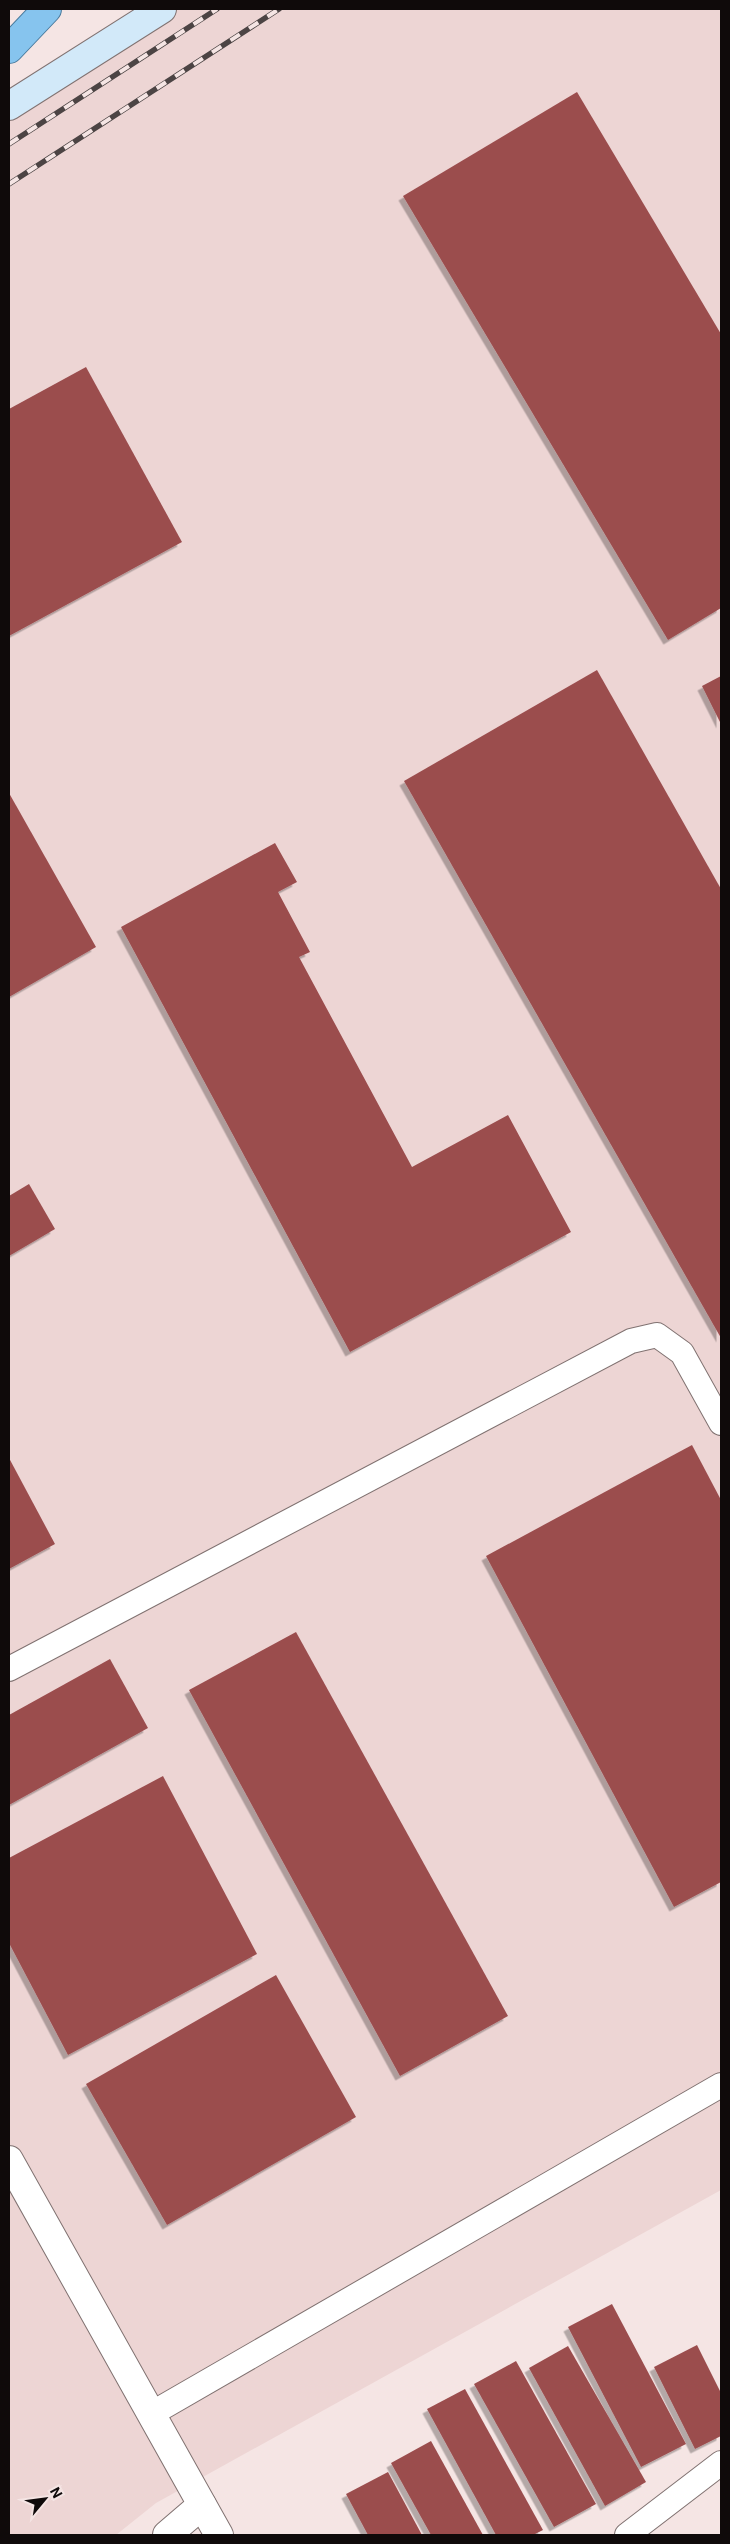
<svg xmlns="http://www.w3.org/2000/svg" width="730" height="2544" font-family="Roboto,sans-serif">
	<style>
		.built { fill: #edd5d4 }
		.building { fill: #9b4d4e; filter: url(#shadow) }
		.lines { fill: none; stroke-linecap: round; stroke-linejoin: round }
		.service-casing { stroke: #807271; stroke-width: 26 }
		.minor-casing { stroke: #807271; stroke-width: 30 }
		.secondary-casing { stroke: #807271; stroke-width: 30 }
		.trunk-casing { stroke: #497a9c; stroke-width: 30 }
		.service { stroke: #fff; stroke-width: 24 }
		.minor { stroke: #fff; stroke-width: 28 }
		.secondary { stroke: #d2e9f9; stroke-width: 28 }
		.trunk { stroke: #86c4ee; stroke-width: 28 }
		.rail-casing { stroke: #4c4444; stroke-width: 5.5 }
		.rail { stroke: #f5e5e4; stroke-width: 4; stroke-dasharray: 11; stroke-linecap: butt }
	</style>
	<defs>
		<filter id="shadow"><feDropShadow dx="-4.5" dy="4.5" stdDeviation="0" flood-color="#0004"/></filter>
	</defs>
	<rect width="100%" height="100%" fill="#f5e5e4"/>
	<path class="built" d="M150,9H721V2190L156,2503L116,2535H9V102Z"/>
	<g class="building">
		<path d="M577,92L721,334V608L668,640L403,196Z"/>
		<path d="M86,367L182,542L9,636V409Z"/>
		<path d="M597,670L721,889V1338L404,781Z"/>
		<path d="M721,676V724L702,686Z"/>
		<path d="M9,793L96,947L9,997Z"/>
		<path d="M275,843L297,882L278,892L310,952L299,957L412,1167L508,1115L571,1232L350,1352L121,927Z"/>
		<path d="M29,1184L55,1229L9,1256V1196Z"/>
		<path d="M692,1445L721,1500V1882L674,1907L486,1556Z"/>
		<path d="M9,1458L55,1544L9,1569Z"/>
		<path d="M296,1632L508,2016L400,2076L189,1690Z"/>
		<path d="M110,1659L148,1728L9,1805V1715Z"/>
		<path d="M163,1776L257,1954L68,2055L9,1943V1858Z"/>
		<path d="M276,1975L356,2117L167,2225L86,2084Z"/>
		<path d="M612,2304L686,2444L641,2467L568,2327Z"/>
		<path d="M697,2345L721,2393V2436L695,2449L654,2367Z"/>
		<path d="M568,2346L646,2482L605,2506L529,2368Z"/>
		<path d="M516,2361L596,2504L554,2527L474,2384Z"/>
		<path d="M465,2389L543,2530L533,2535H496L427,2409Z"/>
		<path d="M431,2441L483,2535H431L391,2463Z"/>
		<path d="M388,2472L422,2535H368L346,2494Z"/>
	</g>
	<g class="lines">
		<defs>
			<g id="service">
				<path d="M9,1669L631,1341L657,1335L682,1353L721,1423"/>
				<path d="M151,2414L721,2085"/>
				<path d="M627,2535L721,2463"/>
			</g>
			<g id="minor">
				<path d="M9,2160L219,2535"/>
				<path d="M167,2535L202,2505"/>
			</g>
			<path id="secondary" d="M9,106L162,9"/>
			<path id="trunk" d="M9,49L47,9"/>
		</defs>
		<use href="#service" class="service-casing"/>
		<use href="#minor" class="minor-casing"/>
		<use href="#secondary" class="secondary-casing"/>
		<use href="#trunk" class="trunk-casing"/>
		<use href="#service" class="service"/>
		<use href="#minor" class="minor"/>
		<use href="#secondary" class="secondary"/>
		<use href="#trunk" class="trunk"/>
		<defs>
			<g id="rail">
				<path d="M9,144L217,9"/>
				<path d="M9,184L279,9"/>
			</g>
		</defs>
		<use href="#rail" class="rail-casing"/>
		<use href="#rail" class="rail"/>
	</g>
	<rect width="730" height="2544" fill="none" stroke="#0f0a0a" stroke-width="20"/>
	<g transform="translate(45 2499) rotate(61)" stroke="#f5e5e4" stroke-width="4" paint-order="stroke">
	<path d="M0-4L9 19L0 12L-9 19Z" fill="#0f0a0a"/>
	<text y="-8" font-size="14" font-weight="bold" text-anchor="middle" fill="#0f0a0a">N</text>
	</g>
</svg>
